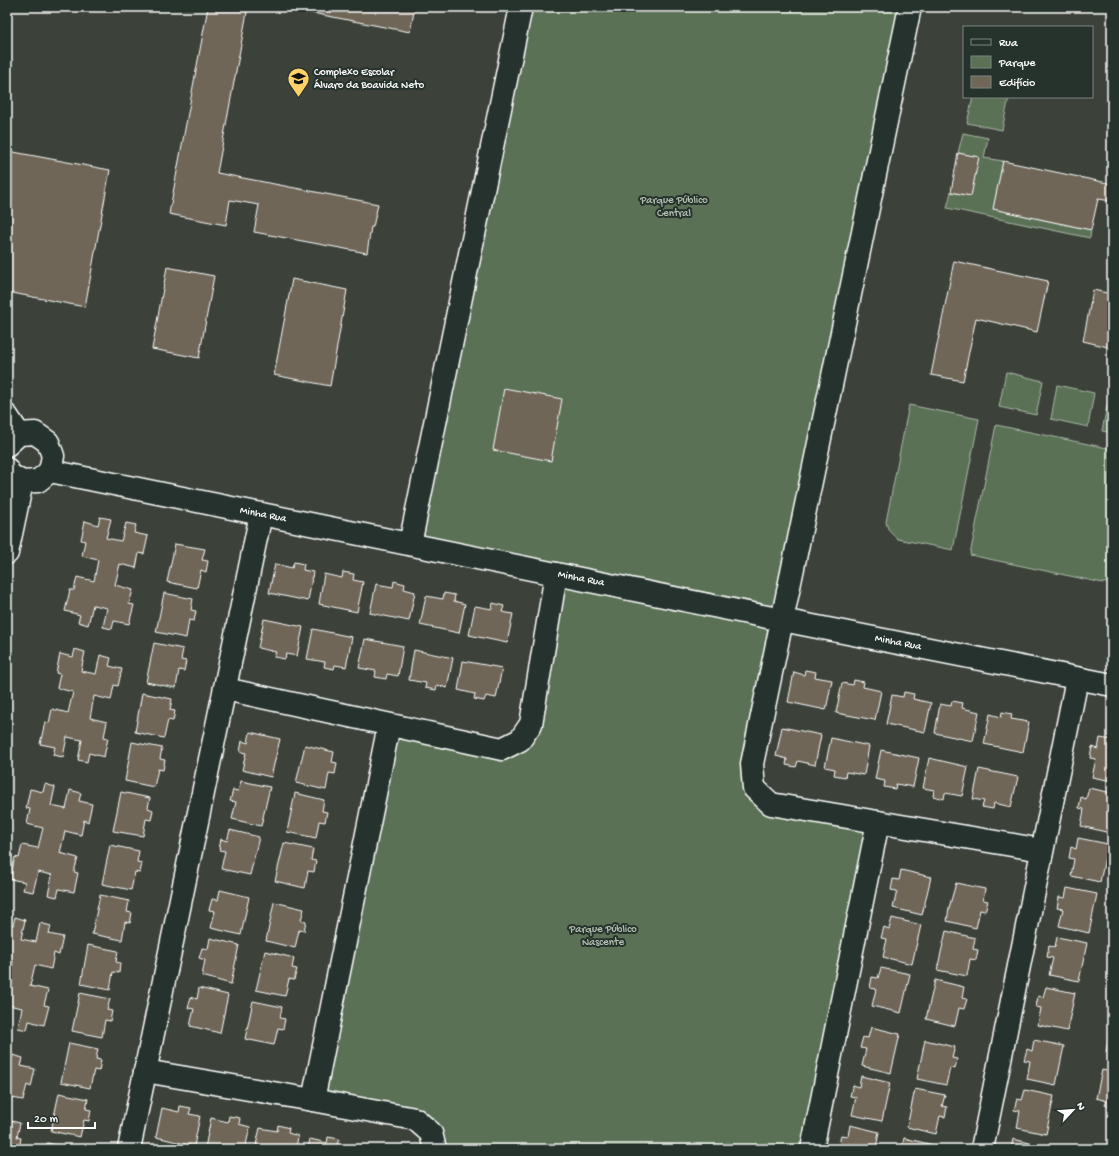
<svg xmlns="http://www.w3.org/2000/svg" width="1119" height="1156" font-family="'Gochi Hand',sans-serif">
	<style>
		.green { fill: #5a7155; stroke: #acb8aa }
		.building { fill: #6f6658; stroke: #fff }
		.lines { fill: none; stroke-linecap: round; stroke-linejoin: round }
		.minor-casing { stroke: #fff; stroke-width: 25 }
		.minor { stroke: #26332d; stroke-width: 22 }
		.labels { text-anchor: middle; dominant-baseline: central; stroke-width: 4; stroke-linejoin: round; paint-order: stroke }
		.poi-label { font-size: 11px; fill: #fff; stroke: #26332d; text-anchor: start }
		.park-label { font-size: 11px; fill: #b5bfb2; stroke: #26332d }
		.street-label { font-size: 11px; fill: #fff; stroke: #26332d }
	</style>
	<rect width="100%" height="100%" fill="#3c423a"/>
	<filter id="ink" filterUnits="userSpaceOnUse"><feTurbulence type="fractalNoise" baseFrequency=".025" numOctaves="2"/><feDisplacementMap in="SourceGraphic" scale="8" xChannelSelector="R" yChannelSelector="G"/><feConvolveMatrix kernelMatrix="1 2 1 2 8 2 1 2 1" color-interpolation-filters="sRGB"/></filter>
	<g filter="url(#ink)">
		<g class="green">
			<path d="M521,7H911L752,764L763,796L878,822L812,1149H433L431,1133L313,1100L389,725L520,740L556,574L410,544Z"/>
			<path d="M973,97H1009L1002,130L967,123Z"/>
			<path d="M963,133L988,138L984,158L1003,161L993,209L1091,230L1090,238L947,208L951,192L971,196L978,157L958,153Z"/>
			<path d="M1006,372L1043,381L1036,415L999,407Z"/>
			<path d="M1057,385L1094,393L1088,427L1051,419Z"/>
			<path d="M1109,396L1112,397V433L1102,431Z"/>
			<path d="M909,405L979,419L953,550L898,539C891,534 888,531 886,522Z"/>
			<path d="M996,425L1112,449V582L1103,583L970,555Z"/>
		</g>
		<g class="building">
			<path d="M208,7H248L217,173L378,204L373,227H371L367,253L254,232L259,205L230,200L226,225L169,214Z"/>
			<path d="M281,7H415L410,32Z"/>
			<path d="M8,151L110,170L85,307L7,292V157Z"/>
			<path d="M958,153L979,157L971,196L951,192Z"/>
			<path d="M1003,161L1112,184V201L1098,199L1091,230L993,209Z"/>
			<path d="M954,261L1048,281L1037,332L976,318L963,381L931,375Z"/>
			<path d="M167,267L214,276L199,358L152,349Z"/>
			<path d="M292,279L347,290L330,386L274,375Z"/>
			<path d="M1093,290L1112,294V348L1083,341Z"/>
			<path d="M504,388L562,399L551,461L493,450Z"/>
			<path d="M100,517L111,519L106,538L121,541L126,523L136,525L134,533L148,536L144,554L139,553L136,568L120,564L115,585L133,590L129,604L134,605L129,624L114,621L112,629L103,627L107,608L93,605L88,625L78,622L80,615L65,611L70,590H74L77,577L94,581L98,560L82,556L85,541L81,540L85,521L98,525Z"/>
			<path d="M175,544L205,549L202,560L208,561L206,572L201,570L197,588L167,582Z"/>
			<path d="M294,562L304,564L303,570L313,572L308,601L269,593L275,564L292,568Z"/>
			<path d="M343,572L354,574L353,580L363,582L357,612L319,604L324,574L342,578Z"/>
			<path d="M394,581L405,584L404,589L415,592L409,621L370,613L376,584L393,587Z"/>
			<path d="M164,593L193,599L191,610L196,611L194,621L189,620L186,638L156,632Z"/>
			<path d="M444,593L455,595L454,601L465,604L459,633L420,625L426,596L443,599Z"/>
			<path d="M493,603L504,606L502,612L513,614L507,643L469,635L475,606L492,609Z"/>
			<path d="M264,619L303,627L297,656L286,654L285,659L274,657L276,652L258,648Z"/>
			<path d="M313,629L352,637L346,667L335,665L334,669L324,667L325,662L307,659Z"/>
			<path d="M365,639L403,646L398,676L387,674L386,679L375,677L376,671L359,668Z"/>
			<path d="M154,643L183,649L181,660L186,661L184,671L179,670L176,688L146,682Z"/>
			<path d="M75,649L85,652L81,671L96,674L100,655L111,658L109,666L122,669L118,686L114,685L111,700L94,696L90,718L107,722L104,737L108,738L104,757L89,753L87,762L78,760L82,740L67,737L63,757L53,755L55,747L40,744L45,722L49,723L52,709L68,713L73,692L57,688L60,674L56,673L60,654L73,657Z"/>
			<path d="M414,650L453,658L447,688L437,685L436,690L425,688L426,683L409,680Z"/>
			<path d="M463,661L502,668L496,698L486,696L484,701L474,699L475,694L458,690Z"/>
			<path d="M805,670L816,672L815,677L832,680L826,710L788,702L794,672L804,675Z"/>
			<path d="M854,680L864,682L863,687L881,691L875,720L836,713L842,683L853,685Z"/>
			<path d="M904,692L914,694L913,699L931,703L925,732L886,724L892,695L903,697Z"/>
			<path d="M142,693L172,699L170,710L175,711L173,721L168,720L164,738L135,732Z"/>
			<path d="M952,701L963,703L962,708L979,712L973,741L935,733L940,704L951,706Z"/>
			<path d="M1002,712L1012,714L1011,719L1029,722L1023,752L984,744L990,714L1001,717Z"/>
			<path d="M782,727L821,735L815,765L798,761L796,767L786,765L787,759L776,756Z"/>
			<path d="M250,732L280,739L271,777L242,770L246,753L240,752L242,741L248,743Z"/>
			<path d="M831,738L869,746L864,775L846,772L845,777L834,775L835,769L825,767Z"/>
			<path d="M1100,738L1112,740V781L1092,777L1096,759L1090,758L1092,747L1098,749Z"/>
			<path d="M132,742L162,748L160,759L165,760L163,770L158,769L154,787L125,781Z"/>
			<path d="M305,745L334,752L332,762L337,763L335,774L329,773L326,790L296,783Z"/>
			<path d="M881,750L919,758L913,787L896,784L895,789L884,787L885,781L875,779Z"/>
			<path d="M929,758L968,767L962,796L945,793L944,799L933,796L934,790L923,788Z"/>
			<path d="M979,769L1018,777L1011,807L994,803L993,809L982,807L984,801L973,799Z"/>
			<path d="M241,781L270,787L261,826L232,819L236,802L230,801L233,790L238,791Z"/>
			<path d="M45,784L55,787L51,806L66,809L70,790L81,793L79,801L92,804L88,822L84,820L81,835L65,831L60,853L78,858L74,872L78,873L74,892L59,889L57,897L48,895L52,875L38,872L33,892L23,890L25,882L10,879L15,857L19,858L22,845L38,848L43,828L27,824L30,809L26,808L30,789L43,792Z"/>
			<path d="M1089,788L1112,793V824L1110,833L1081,826L1084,809L1079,808L1081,797L1086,799Z"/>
			<path d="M121,792L150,798L148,808L153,810L151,820L146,819L143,836L113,831Z"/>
			<path d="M295,793L324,800L322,811L327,812L325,822L319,821L316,838L287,832Z"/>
			<path d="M230,830L259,837L250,875L221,869L225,851L219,850L221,839L227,841Z"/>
			<path d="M1078,838L1108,844L1100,882L1071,876L1074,859L1069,858L1071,847L1076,849Z"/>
			<path d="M284,843L313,849L311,860L316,861L314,872L308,871L305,888L275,881Z"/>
			<path d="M110,845L139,851L137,862L142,863L140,873L135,872L131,890L102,884Z"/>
			<path d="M901,870L931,877L922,915L893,908L897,891L891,890L893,879L899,880Z"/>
			<path d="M956,883L985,889L983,900L988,901L985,911L980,910L976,928L947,921L949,908Z"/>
			<path d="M1067,888L1097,894L1089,933L1059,926L1063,909L1057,908L1059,897L1065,898Z"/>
			<path d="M220,890L249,897L241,935L211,928L215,911L209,910L212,899L218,900Z"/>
			<path d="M100,895L129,901L127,912L132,913L130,923L125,922L122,940L92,934Z"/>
			<path d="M274,902L304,909L301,920L306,921L304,931L299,930L295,948L266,941Z"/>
			<path d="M15,917L25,920L21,939L36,942L40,923L51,926L49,934L63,937L59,955L54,953L51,969L35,965L30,986L48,990L44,1005L49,1006L44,1025L29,1021L27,1030L18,1028L22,1008L8,1005L7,1009V981H8L13,961L7,959V924L13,925Z"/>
			<path d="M892,918L921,925L912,964L883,957L887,939L881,938L884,927L889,929Z"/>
			<path d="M946,931L975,938L973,949L978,950L976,960L970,959L967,976L937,970Z"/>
			<path d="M1057,937L1087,943L1079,981L1049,975L1053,958L1047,957L1049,946L1055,947Z"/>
			<path d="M210,938L239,945L231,984L202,976L205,960L199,958L202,948L208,949Z"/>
			<path d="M88,945L118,951L116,962L120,963L119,973L113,972L110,990L81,984Z"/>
			<path d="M265,951L294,958L292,968L297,969L294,980L289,979L285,996L256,990Z"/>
			<path d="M881,968L910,974L901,1013L872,1006L876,989L870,988L872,977L878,978Z"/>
			<path d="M935,980L964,987L962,998L967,999L964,1009L959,1008L955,1026L926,1019Z"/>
			<path d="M1046,987L1075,993L1067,1031L1038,1025L1041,1008L1036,1007L1038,996L1043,997Z"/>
			<path d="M199,988L228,995L220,1033L190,1026L194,1009L188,1008L191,997L197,999Z"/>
			<path d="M80,993L110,999L107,1010L112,1011L110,1021L105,1020L102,1037L72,1031Z"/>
			<path d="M253,1001L282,1007L280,1018L285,1019L283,1029L278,1028L274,1045L245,1039Z"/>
			<path d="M1111,1024H1112V1053L1106,1052Z"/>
			<path d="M871,1027L900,1034L891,1073L862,1066L866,1049L860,1048L863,1037L868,1038Z"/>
			<path d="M925,1040L955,1047L952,1058L957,1059L955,1069L950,1068L946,1085L917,1079Z"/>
			<path d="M1034,1040L1064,1046L1056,1085L1027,1079L1030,1061L1024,1060L1027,1049L1032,1051Z"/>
			<path d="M69,1043L98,1049L96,1059L101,1060L99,1071L94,1070L90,1088L61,1082Z"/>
			<path d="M13,1055L23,1058L21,1066L35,1069L31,1087L27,1085L23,1100L7,1097V1074H8Z"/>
			<path d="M1102,1070L1112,1072V1107L1105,1105L1107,1101L1096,1098Z"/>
			<path d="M861,1076L890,1083L882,1121L852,1115L856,1097L850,1096L853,1085L859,1087Z"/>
			<path d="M915,1089L945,1095L942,1106L947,1107L945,1117L940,1116L936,1134L907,1127Z"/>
			<path d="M1025,1090L1054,1096L1046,1134L1017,1128L1020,1111L1014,1110L1017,1099L1022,1100Z"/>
			<path d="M59,1093L88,1099L86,1109L91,1110L89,1121L84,1120L80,1137L51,1131Z"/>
			<path d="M180,1106L191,1108L189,1114L200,1116L194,1146L156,1137L162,1108L179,1112Z"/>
			<path d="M229,1116L240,1118L239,1124L250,1127L245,1149H210L205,1148L211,1118L228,1122Z"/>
			<path d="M7,1120L20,1123L17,1137L21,1138L19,1149H7Z"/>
			<path d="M278,1125L289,1128L288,1133L298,1136L296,1149H255L260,1128L277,1131Z"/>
			<path d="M850,1125L879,1132L876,1149H845V1147L839,1145L841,1135L848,1136Z"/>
			<path d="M328,1137L339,1139L337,1145L348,1147V1149H308L310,1139L327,1143Z"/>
			<path d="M904,1138L933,1145V1149H902Z"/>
			<path d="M1013,1139L1042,1146V1149H1011Z"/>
			<path d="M47,1143L77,1149H46Z"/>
		</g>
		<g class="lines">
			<defs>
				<g id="minor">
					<path d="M910,7L752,764L754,788L771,804L1042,850"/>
					<path d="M7,416L19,434"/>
					<path d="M7,445L19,434L35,433L48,442L53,456L50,471L38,481L22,482L9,474L7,469"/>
					<path d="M50,471L782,620L1112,685"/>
					<path d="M410,544L521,7"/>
					<path d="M7,553L22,482"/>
					<path d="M225,689L502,749L520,740L531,724L556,574"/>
					<path d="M145,1071L313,1100L415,1119L431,1133L435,1149"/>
					<path d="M313,1100L389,725"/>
					<path d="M129,1149L261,514"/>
					<path d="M812,1149L878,822"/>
					<path d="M982,1149L1077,679"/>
				</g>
			</defs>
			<use href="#minor" class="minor-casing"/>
			<use href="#minor" class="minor"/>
		</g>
	</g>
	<defs>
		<symbol id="school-pin" viewBox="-11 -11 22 30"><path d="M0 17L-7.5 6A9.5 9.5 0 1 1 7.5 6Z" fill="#ffd166" stroke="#26332d"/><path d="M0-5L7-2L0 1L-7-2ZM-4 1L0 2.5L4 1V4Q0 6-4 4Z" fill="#111"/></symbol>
	</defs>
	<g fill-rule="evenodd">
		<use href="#school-pin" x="286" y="66" width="25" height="34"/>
	</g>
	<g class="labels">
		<g class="poi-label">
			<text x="314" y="73">Complexo Escolar<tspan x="314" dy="13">Álvaro da Boavida Neto</tspan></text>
		</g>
		<g class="park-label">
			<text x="674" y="201">Parque Público<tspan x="674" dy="13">Central</tspan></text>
			<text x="603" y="930">Parque Público<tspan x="603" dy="13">Nascente</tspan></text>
		</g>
		<g class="street-label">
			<text transform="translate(263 515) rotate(11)">Minha Rua</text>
			<text transform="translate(581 579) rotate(11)">Minha Rua</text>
			<text transform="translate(898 643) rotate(11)">Minha Rua</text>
		</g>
	</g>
	<rect width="1119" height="1156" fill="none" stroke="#26332d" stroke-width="24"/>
	<rect x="12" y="12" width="1095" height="1132" fill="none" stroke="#fff" stroke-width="1.5" filter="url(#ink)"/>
	<rect x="963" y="26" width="130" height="72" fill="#26332d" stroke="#7d8581"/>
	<rect x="971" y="39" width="20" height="6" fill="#26332d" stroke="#7d8581"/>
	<text x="999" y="46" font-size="12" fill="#ffffff">Rua</text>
	<rect x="971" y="56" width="20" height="12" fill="#5a7155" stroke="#7d8581"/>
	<text x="999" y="66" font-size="12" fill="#ffffff">Parque</text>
	<rect x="971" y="76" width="20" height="12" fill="#6f6658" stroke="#7d8581"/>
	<text x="999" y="86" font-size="12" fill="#ffffff">Edifício</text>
	<g transform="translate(1073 1110) rotate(64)" stroke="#26332d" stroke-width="3" paint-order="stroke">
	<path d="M0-3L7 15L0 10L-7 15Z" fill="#ffffff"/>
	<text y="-6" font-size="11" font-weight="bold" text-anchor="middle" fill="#ffffff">N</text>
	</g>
	<path d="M28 1122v6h67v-6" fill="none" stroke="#ffffff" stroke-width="2"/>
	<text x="34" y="1122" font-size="12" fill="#ffffff" stroke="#26332d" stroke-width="3" paint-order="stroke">20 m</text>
</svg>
